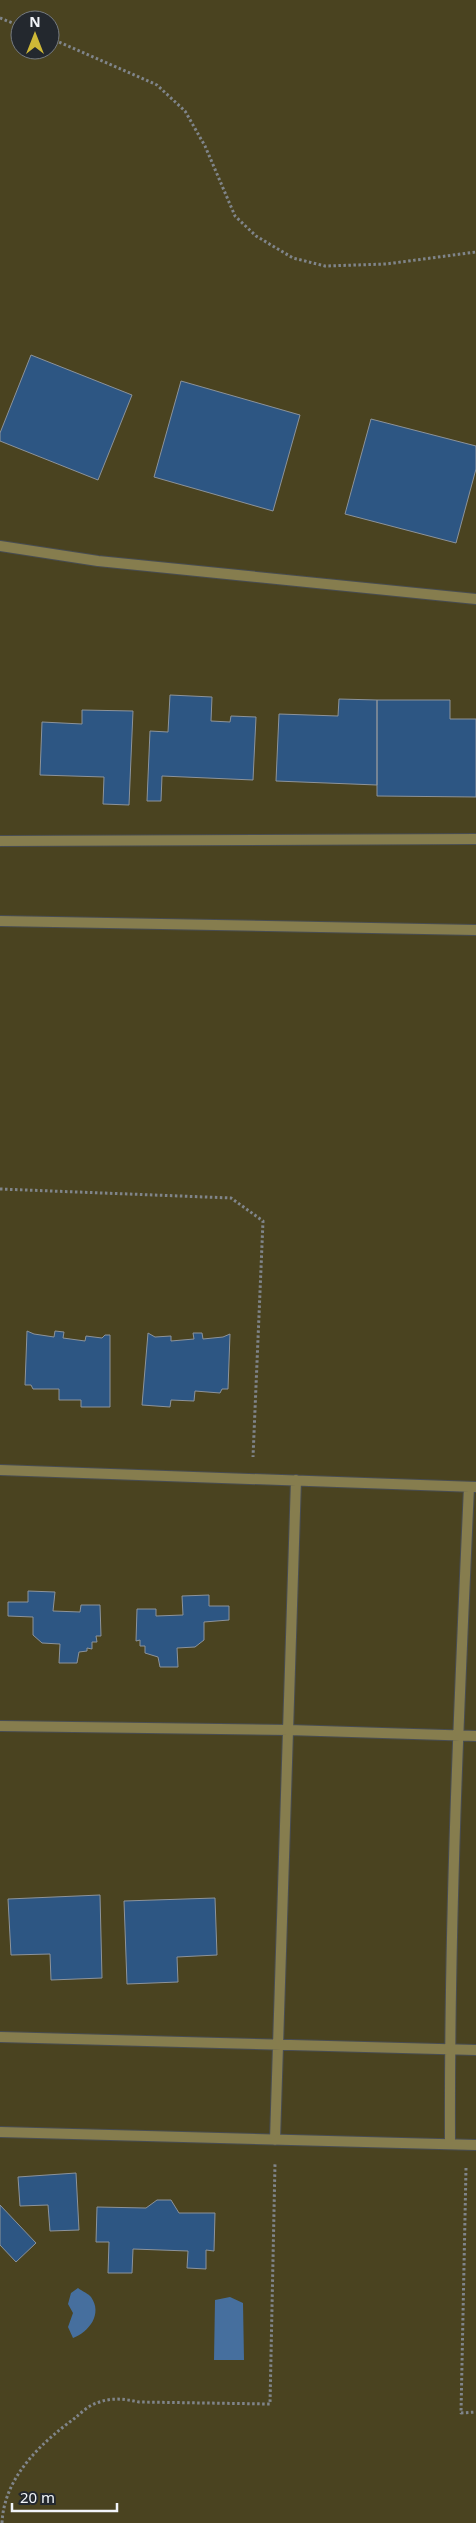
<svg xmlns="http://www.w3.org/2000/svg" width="476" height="2523" font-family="'Noto Sans',sans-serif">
	<rect width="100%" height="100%" fill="#2c3238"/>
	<path fill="#4a4320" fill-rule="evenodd" d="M0 0H476V2523H0ZM20 20H50V50H20Z"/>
	<path fill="#466f9e" d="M78 2288C82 2291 89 2294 91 2297 103 2314 89 2332 73 2338L68 2327 73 2313 68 2304 71 2293Z
		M230 2297 243 2303 244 2360H214L215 2300Z"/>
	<path fill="#2d5683" stroke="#8c939a" d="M31 355 132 395 98 480 0 441V433Z
		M181 381 300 415 273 511 154 477Z
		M371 419 476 446V469L456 543 345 514Z
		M170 695 212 697 211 721 230 722 231 716 256 717 253 780 162 776 161 801H147L150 731 168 732Z
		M339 699 377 700V785L276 781 279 714 338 716Z
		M377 700H450V719H476V797L377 796Z
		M82 710 133 711 129 805 103 804 104 777 40 775 42 722 82 724Z
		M27 1331 34 1334 54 1337 55 1331 64 1332 63 1338 85 1341 86 1336 102 1338 105 1335H110V1407H81V1400H59V1389H33L31 1385H25Z
		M148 1333 155 1337 171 1336V1341L194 1339 193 1333H202L203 1339 223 1337 230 1334 228 1389H222L220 1393 195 1391 194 1401 171 1400 170 1407 142 1405Z
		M28 1591 55 1592 53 1611 80 1612 81 1605H100L101 1636H96L97 1642H92V1649L87 1648V1651L79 1652 77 1663H59L60 1644 42 1643 33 1635V1617L8 1616V1602H28Z
		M209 1595V1606H229V1620L204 1622V1640L195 1647 177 1648 178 1667H160L158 1657 145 1653V1646H140V1640L136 1641 137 1609H156V1616L183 1615 182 1596Z
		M100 1895 102 1978 51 1980 50 1954 11 1955 8 1899Z
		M215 1898 217 1955 177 1957 178 1982 127 1984 124 1901Z
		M76 2173 79 2230 50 2231 48 2205 20 2206 18 2177Z
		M157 2200H171L179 2213H215L214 2251 206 2250V2269L187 2268 188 2251 133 2249 132 2273H108L109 2242H96L97 2207 146 2208Z
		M0 2205 36 2243 16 2262 0 2245Z"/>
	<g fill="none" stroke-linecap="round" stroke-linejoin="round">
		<g stroke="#484d53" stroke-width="12">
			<path id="street" d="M0 546 98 561 476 599
				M0 841 476 839
				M0 921 476 930
				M0 1470 476 1487
				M0 1726 289 1730 476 1736
				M0 2037 476 2050
				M0 2132 476 2145
				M275 2140 296 1480
				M450 2144C449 1925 459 1706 469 1487"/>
		</g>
		<path stroke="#80858a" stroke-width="3" stroke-dasharray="2.5 2.5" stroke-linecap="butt" d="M0 18 20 26
			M50 38 157 85 185 111 205 146 235 216 256 236 293 258 325 266 386 264 476 252
			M0 1189 231 1198 263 1221 253 1457
			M466 2168 461 2413 476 2412
			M2 2523C4 2477 41 2443 75 2418 81 2413 89 2405 97 2403 111 2397 125 2399 139 2402L270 2404 275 2163"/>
		<use href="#street" stroke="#867d4e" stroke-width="10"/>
	</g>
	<g transform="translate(35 35)"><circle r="24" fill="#23282e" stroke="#757a7f"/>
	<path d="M0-4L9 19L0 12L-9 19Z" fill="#ceb837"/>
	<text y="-8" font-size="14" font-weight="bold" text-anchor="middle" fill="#f1f4f8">N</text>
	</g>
	<path d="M12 2503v8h105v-8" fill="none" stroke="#f1f4f8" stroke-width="2.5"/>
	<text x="20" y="2503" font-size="15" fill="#f1f4f8" stroke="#23282e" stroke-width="4" paint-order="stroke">20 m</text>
</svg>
